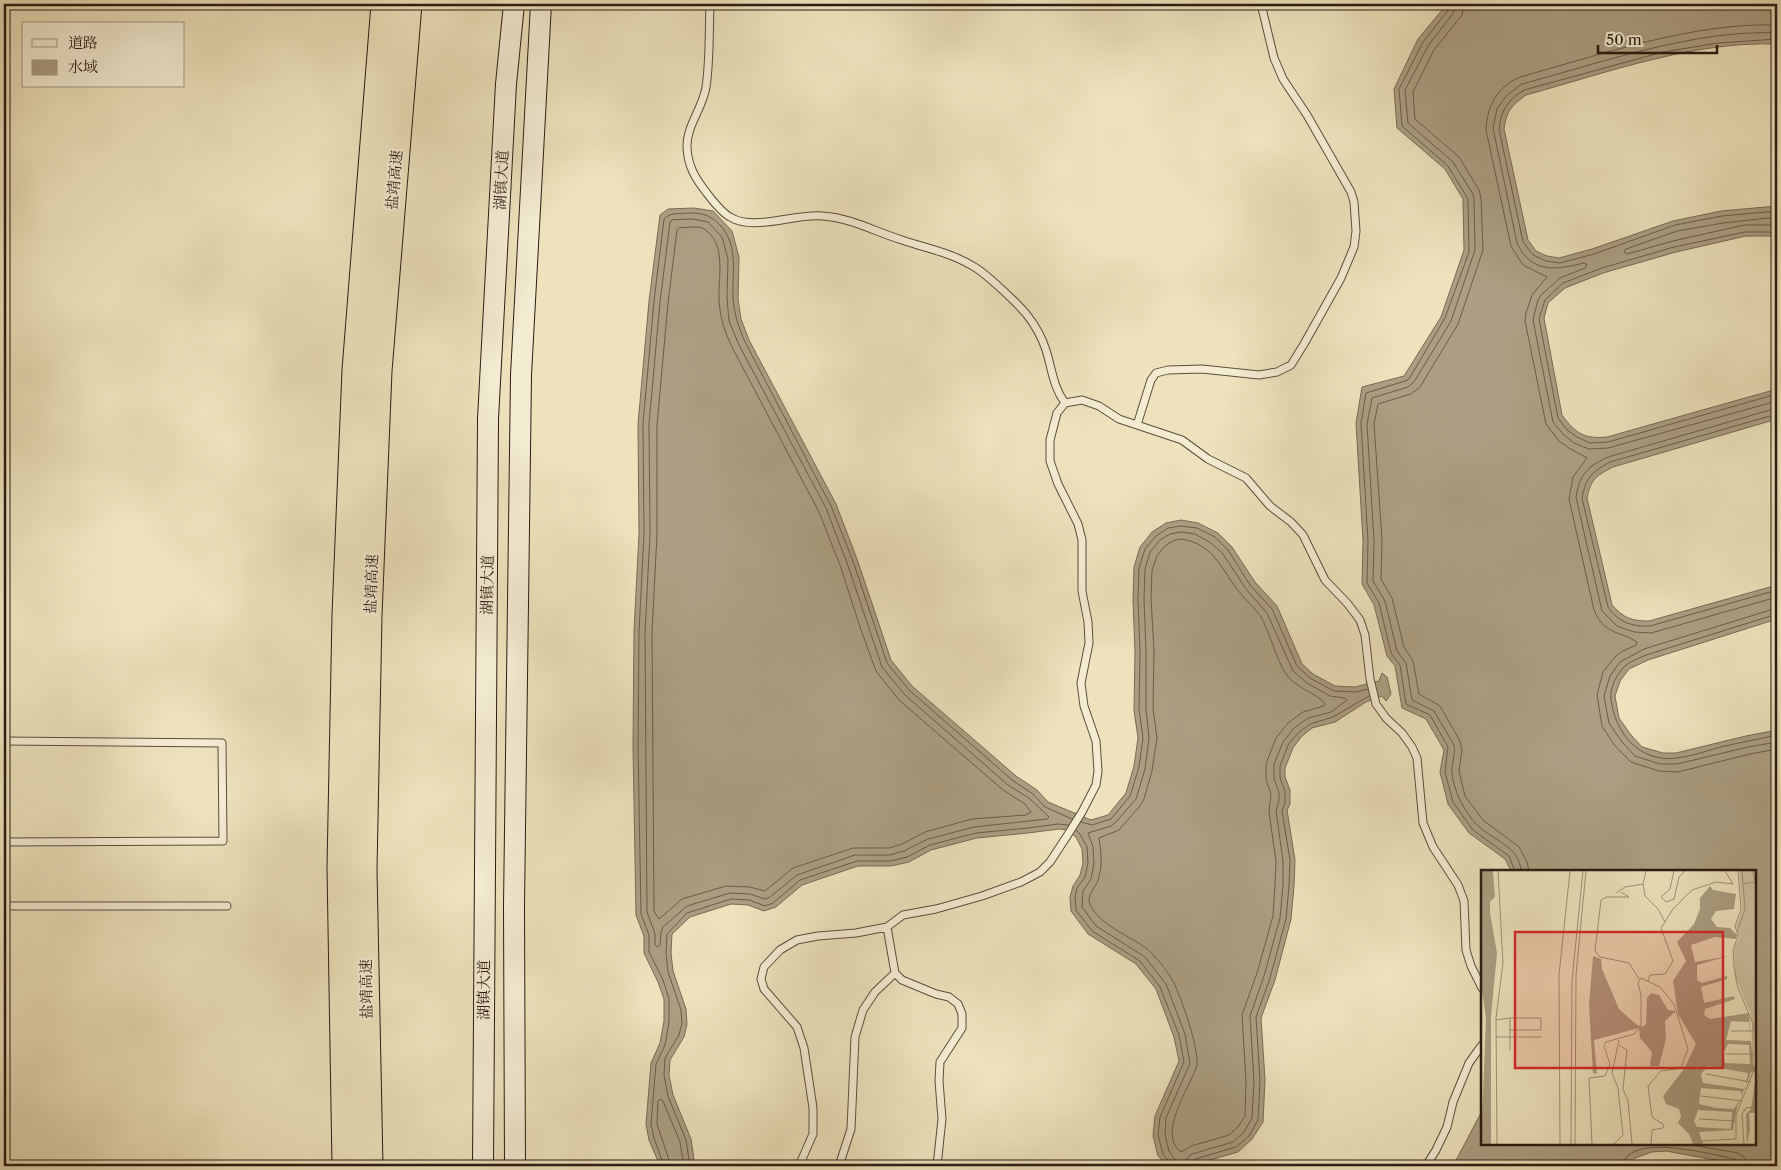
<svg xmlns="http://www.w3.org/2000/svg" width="1781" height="1170" font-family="'Libre Caslon Text','Noto Serif SC',serif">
	<rect width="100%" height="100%" fill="#ede2bc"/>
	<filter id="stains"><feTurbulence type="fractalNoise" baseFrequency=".004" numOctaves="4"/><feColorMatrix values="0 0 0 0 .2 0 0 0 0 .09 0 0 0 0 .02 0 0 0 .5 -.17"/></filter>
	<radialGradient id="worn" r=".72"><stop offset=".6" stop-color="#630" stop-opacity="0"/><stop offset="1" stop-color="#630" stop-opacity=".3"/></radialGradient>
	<path fill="#ab9e82" stroke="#786a55" d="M1447 4H1777V44C1693 41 1606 73 1526 95 1512 105 1506 111 1504 129L1528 240 1536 251 1547 256 1559 258 1592 249 1673 221 1721 211 1777 206V236H1746L1676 252 1603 273 1565 288 1548 303 1544 318 1562 415C1576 434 1584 439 1607 437L1777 389V419L1613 467C1596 476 1591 479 1587 498L1612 605C1624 618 1631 621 1649 621L1777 585V619L1648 660 1629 669 1620 681 1615 696 1619 718 1631 735 1642 747 1663 753H1676L1746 736 1777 730V1056C1773 1070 1776 1082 1777 1095 1779 1119 1777 1143 1777 1166H1748L1666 1151 1652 1152 1635 1158 1626 1166H1453L1482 1111V1144H1755V871H1511L1505 859 1469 833 1448 804 1440 772 1444 750 1426 719 1402 708 1395 666 1387 656 1374 605 1362 584 1363 541 1356 423 1362 387 1404 376 1441 317 1464 250 1463 199 1445 169 1397 128 1394 89 1418 39Z
		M694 208 713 211 732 231 739 257 738 299 741 319 749 340 836 504 857 559 891 660 912 686 1016 776 1037 790 1048 802 1091 820 1108 815 1126 793 1134 766 1138 738 1134 710 1135 652 1133 600 1134 567 1140 547 1152 532 1166 523 1181 520 1198 523 1218 533 1232 547 1255 582 1277 606 1302 664 1313 674 1335 686 1355 687 1379 681 1382 673 1387 677 1391 694 1386 701 1382 696 1366 702 1335 722 1312 728 1301 737 1293 748 1285 768V777L1290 790V804L1287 810 1295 860 1294 886 1291 919 1275 980 1261 1018 1265 1080 1263 1122 1252 1139 1238 1152 1189 1166H1167L1158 1156 1153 1136 1155 1116 1179 1061 1174 1037 1156 989 1136 964 1088 934 1071 911 1070 897 1073 886 1080 875 1083 863 1082 849 1076 837 1067 830 1059 829 1028 833 977 838 931 850 909 862 891 866H858L802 885 776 907 764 911 748 905 731 904 690 917 672 934 671 953 673 971 686 1009 687 1024 684 1037 670 1060 669 1075 673 1095 691 1139 695 1166H660L649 1140 646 1124 651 1063 660 1043 664 1021V999L658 982 644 953V936L636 915 633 746 634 631 639 534 638 424 649 301 660 215 668 209Z"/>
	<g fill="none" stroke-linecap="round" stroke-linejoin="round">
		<path stroke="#6b5c4a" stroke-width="1" d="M1450 4 1449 9 1423 42 1399 89 1402 126 1448 166 1468 199 1469 252 1445 318 1409 379 1405 381 1366 393 1361 423 1368 541 1367 583 1379 603 1391 653 1400 665 1406 704 1430 715 1448 747 1445 772 1453 802 1473 830 1509 856 1515 871
			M1457 4 1454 12 1428 46 1405 90 1408 123 1453 162 1473 194 1474 199 1475 250 1451 321 1414 382 1408 387 1372 398 1367 424 1374 541 1373 581 1385 601 1397 651 1406 663 1412 700 1434 711 1454 745C1456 755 1451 763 1452 773 1454 792 1464 811 1477 825 1492 840 1520 846 1521 871
			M1464 4 1462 15 1434 50 1413 92 1415 119 1459 157 1479 190 1481 198 1483 250 1458 324 1420 387 1411 394 1378 404 1374 424 1382 540 1381 579 1392 598 1404 647 1413 661 1419 694 1440 706 1460 741 1462 750 1459 771 1465 796 1483 820 1519 847 1527 862 1529 871
			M1777 25C1694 22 1600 55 1520 77 1497 87 1487 106 1486 130L1511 246 1523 265 1547 277 1532 295 1526 313 1525 321 1546 424 1559 441 1569 448 1587 458 1573 477 1569 499 1594 610C1604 635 1621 631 1637 642L1636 645 1621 652 1615 657 1603 672 1597 695 1602 726 1615 746 1631 762 1659 771 1678 772 1750 754 1777 749
			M1777 33C1696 29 1600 63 1522 84L1507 95 1497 109 1493 128 1517 243C1532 274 1555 270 1584 263L1587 265 1585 268 1560 278 1541 295 1538 300 1533 320 1553 422 1563 434 1574 443 1589 449 1608 448 1777 401
			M1777 39 1718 43 1663 52 1524 90C1508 100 1501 110 1499 129L1523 242 1533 255 1546 261 1560 263 1594 254 1675 225 1722 216 1777 211
			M1777 217 1723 223 1677 231 1626 249 1624 252 1627 254 1673 241 1744 225H1777
			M693 219 708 222 722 237 728 259 727 298 729 321 739 345 826 508 847 563 882 667 905 695 1008 785 1029 798 1049 817 1047 819 974 827 928 839 904 851 890 855H855L797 875 770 897 765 899 750 894 730 893 687 906 663 927 661 932 660 945 658 947 655 945V934L647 912 645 632 650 534 649 424 660 302 670 222 672 220Z
			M693 227C696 227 702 227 704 229 727 243 718 278 719 300 720 318 725 333 733 349L819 512 840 565 861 630 876 671 899 700 1003 790 1025 804 1031 812 1026 815 972 819 925 832 902 844 889 848H853L793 868 765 891 750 887 726 886 682 899 659 919 654 911 652 632 657 534V425L668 303 677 230 679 228Z
			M1777 232H1745L1674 247 1602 268 1563 283 1545 300 1539 319 1558 418 1567 430 1577 437 1590 443 1608 442 1777 394
			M1777 408 1608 457C1587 467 1580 474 1576 497L1602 611 1617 626 1634 632 1651 633 1777 597
			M1777 414 1610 462C1592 472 1586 477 1582 498L1608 607C1618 622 1632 627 1650 626L1777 590
			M1181 539C1216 544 1221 571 1241 594 1247 602 1256 609 1261 617 1271 635 1275 657 1286 674 1296 689 1316 692 1325 704L1324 706 1303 712 1288 723 1276 738 1266 764V780L1271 794 1269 812 1276 861 1275 885 1273 916 1257 973 1242 1015 1246 1081 1245 1116 1238 1127 1229 1135 1191 1146 1181 1152C1156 1134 1191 1086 1197 1065 1199 1048 1181 997 1173 981 1168 972 1154 954 1146 948 1129 936 1098 924 1090 904 1086 895 1096 888 1098 880 1103 865 1101 853 1099 838L1119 830 1140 806 1144 799 1152 771 1157 738 1153 708 1154 651 1151 599 1152 570 1157 556 1165 546 1173 541Z
			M1777 608 1644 649 1620 662 1610 676 1604 696 1609 723 1622 742 1635 756 1660 764H1677L1748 747 1777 742
			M1777 614 1646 655C1640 658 1631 661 1626 665 1618 672 1609 688 1611 699 1615 733 1639 763 1677 758 1693 756 1709 750 1725 746 1742 742 1760 739 1777 735
			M1081 822 1092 825 1111 819 1130 796 1139 767 1143 738 1139 709 1140 651 1138 599 1139 568 1145 549 1156 536 1168 528 1181 526 1197 528 1215 537 1228 550 1250 585 1272 609 1297 666 1310 678 1334 691 1356 692 1368 689
			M1076 830 1080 834 1087 847 1088 863 1085 877 1077 888 1075 897 1076 910 1092 931 1140 961 1160 987 1179 1035 1184 1062 1160 1117 1158 1135 1163 1154 1169 1162 1170 1166
			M1687 1144 1738 1153 1745 1158 1746 1166
			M664 1166 654 1138 651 1124 656 1064 665 1045 669 1022V999L663 980 649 952V935L641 914 638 746 639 632 644 534 643 424 654 301 664 219C670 212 680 214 689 213 703 213 710 215 720 225 739 246 732 272 733 298 734 314 739 328 745 342L831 506 853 561 887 663 909 690 1012 780 1033 794 1045 807 1072 819
			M671 1166 657 1124 658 1101 660 1099 663 1101 680 1142 684 1166
			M690 1166 686 1140 668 1096 664 1075 665 1058 679 1035 682 1023 681 1010 668 972 666 953 667 934 687 913 731 899 749 900 765 906 773 903 800 880 857 861H891L907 857 930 845 976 833 1028 828 1058 824 1068 825
			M1177 1166 1175 1160 1169 1151 1165 1135 1166 1118 1190 1063 1185 1034 1166 984 1145 957 1096 926 1082 907 1083 891 1091 879 1094 864 1093 847 1088 833 1111 826 1116 822 1136 799 1145 769 1149 738 1146 709V651L1144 599 1145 569 1150 552 1160 540 1170 534 1181 532 1195 534 1211 543 1223 554 1246 589 1267 613 1293 671 1307 683 1330 696 1345 698 1347 700 1331 712 1308 718 1294 728 1283 742 1274 764V779L1279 792V801L1276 811 1283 861V885L1280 918 1264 976 1250 1016 1254 1081 1252 1118 1244 1132 1233 1142 1192 1154 1187 1158 1185 1166
			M1191 1166 1192 1162 1195 1159 1236 1147 1249 1136 1258 1120 1260 1080 1256 1017 1270 978 1286 919 1289 886 1290 860 1282 811 1285 803V791L1280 778V766L1288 745 1298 733 1310 724 1333 717 1369 696
			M1623 1166C1627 1131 1714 1155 1735 1159L1739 1162 1740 1166"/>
		<g stroke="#5c4d3c" stroke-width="9">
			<path id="lane" d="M710 4C709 30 710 61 706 87 703 108 686 126 687 148 688 166 695 178 706 192 712 200 721 212 730 217 755 232 794 213 823 216 851 218 876 232 902 240 928 249 953 253 976 268 984 273 990 279 997 285 1019 305 1036 320 1046 350 1052 369 1053 387 1065 403
				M1137 425 1151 380 1156 373 1168 370 1202 369 1259 375 1277 372 1291 365 1304 344 1341 278 1354 247 1356 231 1354 202 1351 192 1307 115 1283 79 1274 58 1261 4
				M4 741 222 743 223 841 4 842
				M4 906H227
				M895 973 902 980 936 994 949 997 958 1004 962 1014V1028L940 1062 939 1081 942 1119 937 1166
				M799 1166 813 1134V1108L804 1048 797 1027 764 989 761 979 764 967 780 950 797 940 818 936 856 933 887 927 903 915 936 909 982 896 1021 882 1040 872 1050 862 1067 836 1082 812 1096 785 1098 771 1096 741 1084 706 1081 683 1089 643 1088 622 1082 591V540L1078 524 1058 484 1050 461V440L1057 413 1065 403 1082 400 1099 406 1119 419 1182 440 1208 459 1246 478 1270 506 1291 522 1303 535 1325 580 1347 603 1360 620 1365 635 1370 679 1376 704 1386 718 1402 733 1412 747 1417 758 1423 823 1433 847 1458 885 1464 901 1466 950 1471 966 1482 988
				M839 1166 851 1129 855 1037 863 1010 875 992 895 973 887 927
				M1426 1166 1436 1150 1447 1127 1453 1102 1469 1063 1482 1045"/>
		</g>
		<g stroke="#2b1b12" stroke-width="22">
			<path id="secondary" d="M483 1166 488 419 506 84 514 4
				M515 1166 514 906 521 375 541 4"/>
		</g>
		<g stroke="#2b1b12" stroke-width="27">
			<path id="highway" d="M345 1166 340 867 345 615 355 370 384 4
				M370 1166 364 870 369 616 379 371 409 4"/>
		</g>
		<use href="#lane" stroke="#f3ecd3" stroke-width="7"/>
		<use href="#secondary" stroke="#f3ecd3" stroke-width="20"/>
		<use href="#highway" stroke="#ede2bc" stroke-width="25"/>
	</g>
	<g text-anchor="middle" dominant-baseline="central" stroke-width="4" stroke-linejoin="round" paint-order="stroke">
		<g font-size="15" fill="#2b1b12" stroke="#f3ecd3">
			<text transform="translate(394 180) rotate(-85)">盐靖高速</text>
			<text transform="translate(501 180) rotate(-87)">湖镇大道</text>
			<text transform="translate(371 584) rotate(-88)">盐靖高速</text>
			<text transform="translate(487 585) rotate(-89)">湖镇大道</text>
			<text transform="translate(366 989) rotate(-91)">盐靖高速</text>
			<text transform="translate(483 990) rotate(-90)">湖镇大道</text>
		</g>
	</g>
	<g transform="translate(1481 870)">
		<rect width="275" height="275" fill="#ede2bc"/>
		<path d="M258 1H275V179L269 142 254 106 253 78 258 68 255 56 261 39Z" fill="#ccc09f"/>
		<path d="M0 1H12L14 27 9 32V43L16 83 10 147V274H0L5 148 0 113ZM229 16 232 20 255 24 253 39 235 41 230 49 236 57 249 58 256 65 255 69 234 67 210 75 214 92 248 86 216 95V110L221 113 246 106V109L220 117 223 133 253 126 254 129 224 139 223 145 229 149 268 143 272 196H275V202H270L256 237 252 260 218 262 222 274H212L208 264 197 253 200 246 198 239 185 234 182 226 203 199 215 174 197 144 192 111 205 91 196 72 213 54 219 39V28ZM250 151 268 152 270 171 245 170ZM247 174 268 175 269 194 244 193 241 185ZM227 196 267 203 264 219 222 213 220 204ZM220 218 259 221 262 224 253 239 235 238 218 234ZM217 240 251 242 250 259 216 257 213 251ZM112 86 120 89 121 99 138 139 156 155 161 157 165 154 166 128 170 123 178 125 187 140 195 141 184 151 185 169 178 196H169L171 182 159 168 158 158 113 170 116 204 112 203 108 135ZM275 205 274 243H268L269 259 266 274 265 244 270 239Z" fill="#ab9e82" fill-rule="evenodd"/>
		<path fill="none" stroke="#9f9278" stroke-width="1" d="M165 1 162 14 164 26 177 39 184 52M193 1 189 19 180 27 185 32 193 29 198 7 204 1M262 14 274 12 272 1M140 22 148 27H125L120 30 114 81 119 87 148 93 158 109M135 23 144 17 162 14M256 62 264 39 261 1M167 111 169 105 184 104 192 91 180 58 192 39 211 20 235 12 252 14 244 1M29 148H60V160H29M15 150 29 148V180M250 161H273M15 167H61M138 175 146 180 142 219 147 231 151 274M244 184H273M225 204 270 212M220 226 261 231M218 249 254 251M221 271 255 269V245L272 202V154L256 115 253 97 252 80 257 66 254 56 260 39 257 1M16 274 15 148 22 93 17 1M79 274 78 105 89 1M90 274 91 111 102 1M94 274 95 105 105 1M111 274 108 208 124 206 129 194 123 176 125 172 153 164 160 156V125L157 113 160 108 179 117 193 134 207 179 200 198 180 201 167 216 171 247 183 255 182 258 171 260 170 274M133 274 142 265 137 218 131 203 138 170M263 274 261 244 265 238 275 237"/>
		<path fill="#d62828" fill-opacity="0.15" stroke="#d62828" stroke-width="2.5" d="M34 62H242V198H34Z"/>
		<rect width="275" height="275" fill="none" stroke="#2b1b12" stroke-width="2.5"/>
	</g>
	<rect width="1781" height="1170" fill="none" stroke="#ede2bc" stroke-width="20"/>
	<rect x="5" y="5" width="1771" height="1160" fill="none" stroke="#2b1b12" stroke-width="2.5"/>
	<rect x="10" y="10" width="1761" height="1150" fill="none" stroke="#2b1b12"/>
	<rect x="22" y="22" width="162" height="65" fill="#f3ecd3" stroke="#a39886"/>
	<rect x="32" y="39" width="25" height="8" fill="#f3ecd3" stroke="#a39886"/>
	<text x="68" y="48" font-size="15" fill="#2b1b12">道路</text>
	<rect x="32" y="60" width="25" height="15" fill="#ab9e82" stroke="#a39886"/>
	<text x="68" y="72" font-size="15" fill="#2b1b12">水域</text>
	<path d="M1598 45v8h119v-8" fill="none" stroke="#2b1b12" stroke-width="2.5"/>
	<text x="1606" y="45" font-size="15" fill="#2b1b12" stroke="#f3ecd3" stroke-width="4" paint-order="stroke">50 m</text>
	<rect width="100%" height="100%" filter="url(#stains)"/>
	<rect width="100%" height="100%" fill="url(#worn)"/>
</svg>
